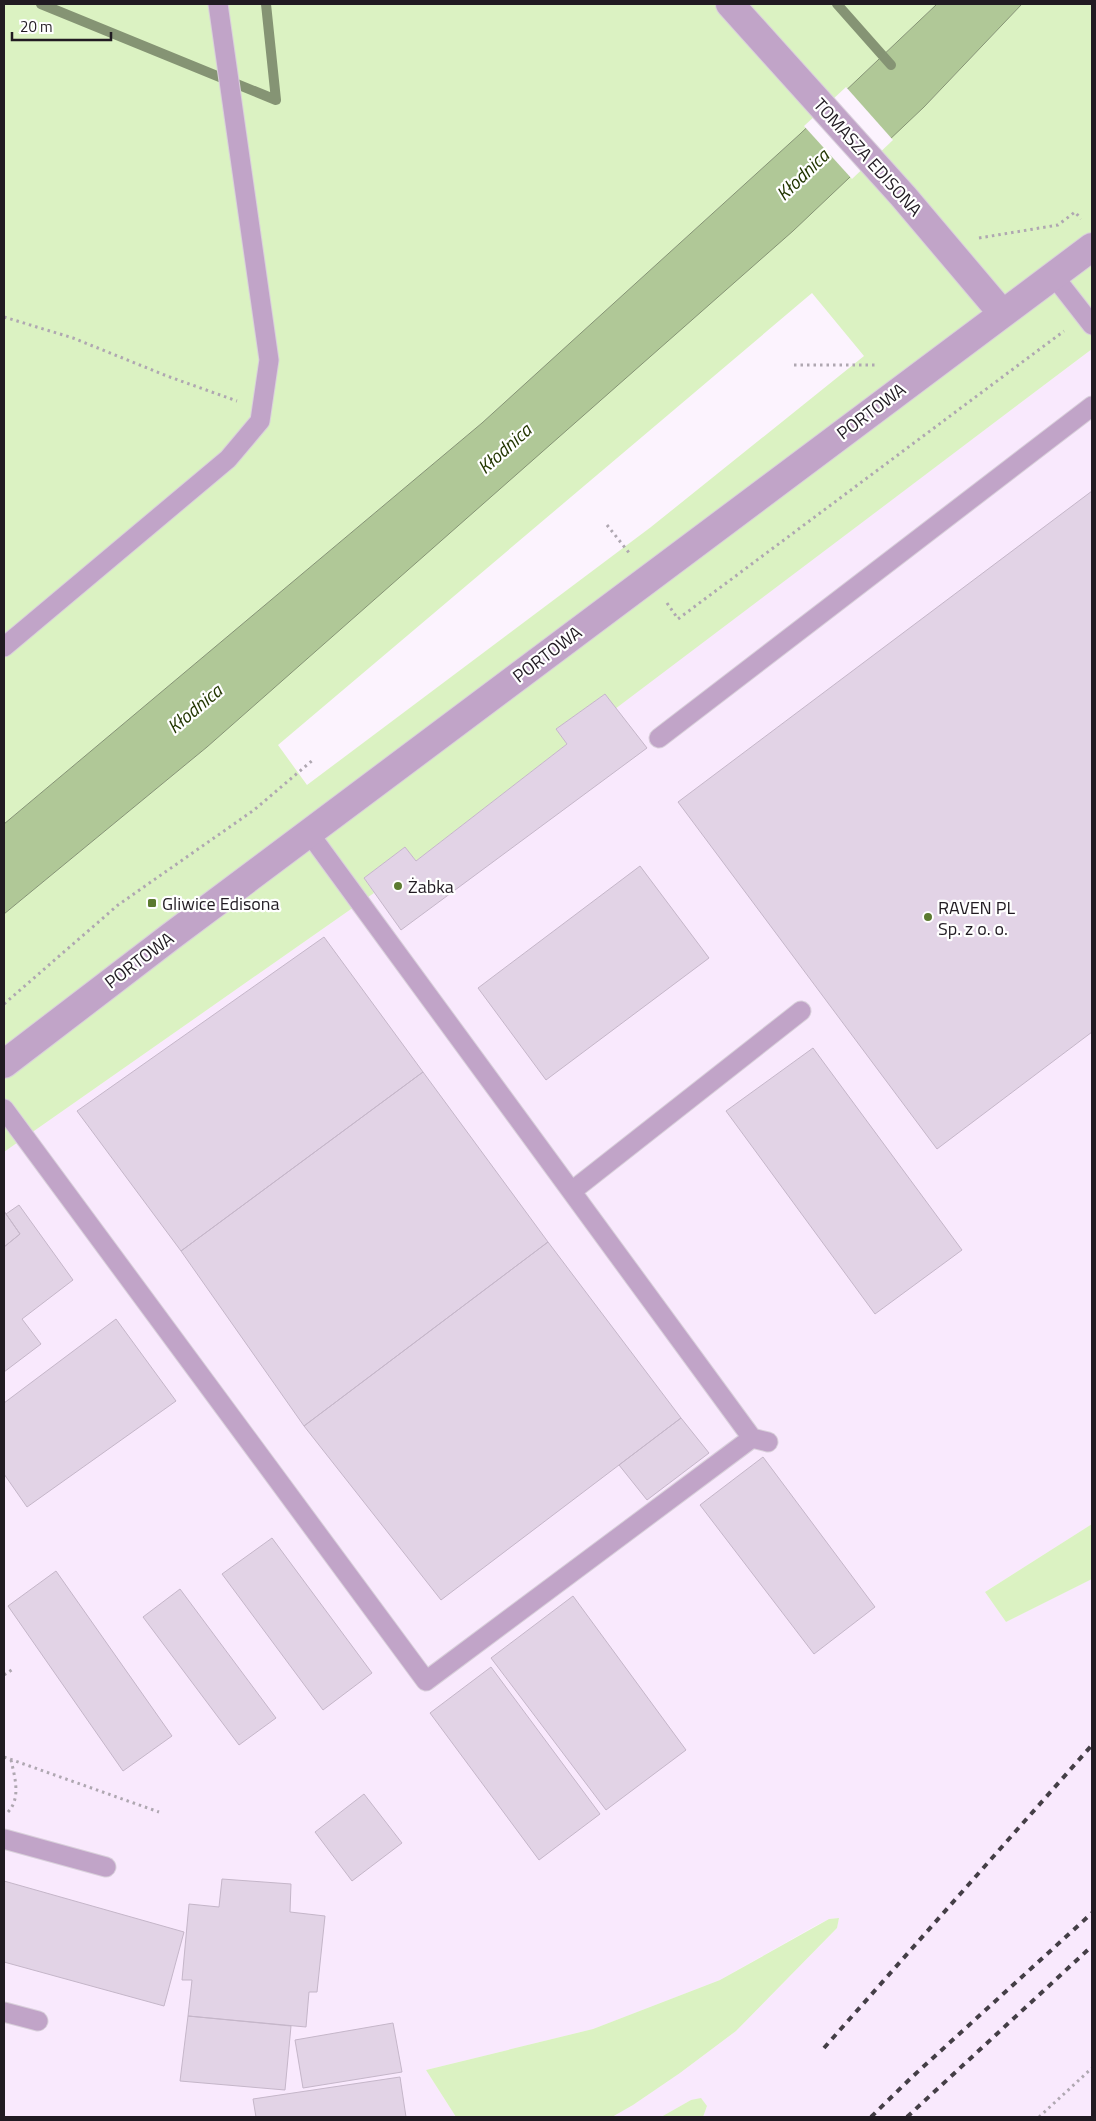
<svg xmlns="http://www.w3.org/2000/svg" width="1096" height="2121" font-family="'Titillium Web',sans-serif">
	<rect width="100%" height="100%" fill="#fcf3fe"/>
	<path fill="#f9e9fd" d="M1092 349V1524L985 1592 1006 1622 1092 1579V2117H703L707 2106 691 2100 661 2117H612L633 2105 680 2073 736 2031 837 1928 839 1918 829 1919 815 1926 720 1980 593 2029 426 2070 456 2117H4V1152L374 893 364 878 405 847 416 861 567 745 556 729 605 694 615 708Z"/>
	<path fill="#dbf2c2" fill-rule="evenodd" d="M4 4H937L800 134 482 423 4 824Z
		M1022 4H1092V349L615 709 605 694 556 729 567 744 416 861 405 847 364 878 374 893 4 1152V914L207 747 924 107ZM812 293 864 356 651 527 307 785 278 745Z
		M1092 1524V1579L1006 1622 985 1592Z
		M839 1918 837 1928 736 2031 680 2073 633 2105 612 2117H456L426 2070 593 2029 720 1980 829 1919Z
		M701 2098 707 2106 703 2117H661L691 2100Z"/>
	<path fill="#b0c897" stroke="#859474" d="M937 4H1022L924 107 793 231 207 747 4 914V824L482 423 800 134Z"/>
	<path fill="#fcf3fe" d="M846 87 893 140 852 179 804 126Z"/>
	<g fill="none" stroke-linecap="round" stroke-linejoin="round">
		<path stroke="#859474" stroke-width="10" d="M41 4 276 100 266 4
			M837 4 891 65"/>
	</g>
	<path fill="#e2d3e6" stroke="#c5b6c9" d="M1092 491V1032L937 1149 678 802Z
		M605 694 647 748 401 930 364 878 405 847 416 861 567 744 556 729Z
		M640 866 709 958 546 1080 478 988Z
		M324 937 423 1072 181 1251 77 1111Z
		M813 1048 962 1250 875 1314 726 1111Z
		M423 1072 548 1242 304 1426 181 1251Z
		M19 1205 73 1280 22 1319 41 1344 4 1372V1247L20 1234 6 1214Z
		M4 1211 20 1234 4 1247Z
		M548 1242 681 1418 441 1600 304 1426Z
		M116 1319 176 1401 27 1507 4 1474V1403Z
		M681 1418 709 1453 647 1500 619 1465Z
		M763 1457 875 1607 814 1654 700 1505Z
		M272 1538 372 1673 323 1710 222 1574Z
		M56 1571 172 1736 123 1771 8 1606Z
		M180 1589 276 1718 239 1745 143 1617Z
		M573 1596 686 1750 606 1810 491 1658Z
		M491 1667 600 1814 539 1860 430 1713Z
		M364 1794 402 1843 352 1881 315 1832Z
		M222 1879 291 1884 290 1912 325 1916 317 1992H309L306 2027 188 2016 192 1980H182L189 1904 219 1907Z
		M4 1881 184 1932 164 2006 4 1962Z
		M188 2016 291 2026 285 2090 180 2081Z
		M393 2023 402 2072 303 2088 295 2040Z
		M400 2077 406 2117H256L253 2099Z"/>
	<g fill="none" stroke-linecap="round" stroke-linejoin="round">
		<g stroke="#d9d0db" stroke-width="21">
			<path id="service" d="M1053 275 1092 325
				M4 647 228 459 260 421 269 360 218 4
				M659 738 1092 406
				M309 833 752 1438 768 1442
				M4 1109 426 1681 752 1438
				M572 1191 801 1011
				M4 1839 106 1867
				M4 2012 38 2021"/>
		</g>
		<g stroke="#d9d0db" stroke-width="30">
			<path id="tertiary" d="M730 4 903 196 1002 313
				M4 1064 170 937 1092 247"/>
		</g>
		<path stroke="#afa7b1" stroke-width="3" stroke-dasharray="2.5 4" stroke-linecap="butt" d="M979 238 1058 225 1075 212 1081 219
			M4 317 73 338 167 376 237 401
			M794 365H878
			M607 525 630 554
			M667 603 678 619 1064 331
			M4 1004 118 905 254 810 314 759
			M4 1675 13 1669
			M4 1757 159 1812
			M8 1812C21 1798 15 1778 11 1760
			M1039 2117 1092 2068"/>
		<use href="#service" stroke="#c1a4c8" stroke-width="19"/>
		<use href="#tertiary" stroke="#c1a4c8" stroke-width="28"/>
		<path stroke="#443e46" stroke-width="4" stroke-dasharray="6 6" stroke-linecap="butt" d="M824 2048 1092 1745
			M871 2117 912 2077 1092 1913
			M907 2117 1092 1946"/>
	</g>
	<g fill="#5b7a30" stroke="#fff" stroke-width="2">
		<circle cx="398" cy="886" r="5"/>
		<rect x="147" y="898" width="10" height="10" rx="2.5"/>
		<circle cx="928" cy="917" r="5"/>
	</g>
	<g text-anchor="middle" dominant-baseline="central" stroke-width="4.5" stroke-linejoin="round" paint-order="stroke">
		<g font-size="18" fill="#211b22" stroke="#fff">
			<text transform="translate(868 157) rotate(48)">TOMASZA EDISONA</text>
			<text transform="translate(871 411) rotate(-37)">PORTOWA</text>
			<text transform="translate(547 654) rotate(-37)">PORTOWA</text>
			<text transform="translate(139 960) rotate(-37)">PORTOWA</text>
		</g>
		<g font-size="18" fill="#211b22" stroke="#fff" text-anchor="start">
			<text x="408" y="886">Żabka</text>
			<text x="162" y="903">Gliwice Edisona</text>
			<text x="938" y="907">RAVEN PL<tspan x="938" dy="21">Sp. z o. o.</tspan></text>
		</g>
		<g font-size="19" font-style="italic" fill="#223600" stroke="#fff">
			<text transform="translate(802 174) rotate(-44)">Kłodnica</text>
			<text transform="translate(504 448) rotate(-42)">Kłodnica</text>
			<text transform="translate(194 708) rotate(-40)">Kłodnica</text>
		</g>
	</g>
	<rect width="1096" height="2121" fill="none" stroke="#211b22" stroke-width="10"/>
	<path d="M12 32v8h99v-8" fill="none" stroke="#211b22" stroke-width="2.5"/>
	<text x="20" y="32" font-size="15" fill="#211b22" stroke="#ffffff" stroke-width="4" paint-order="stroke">20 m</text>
</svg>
